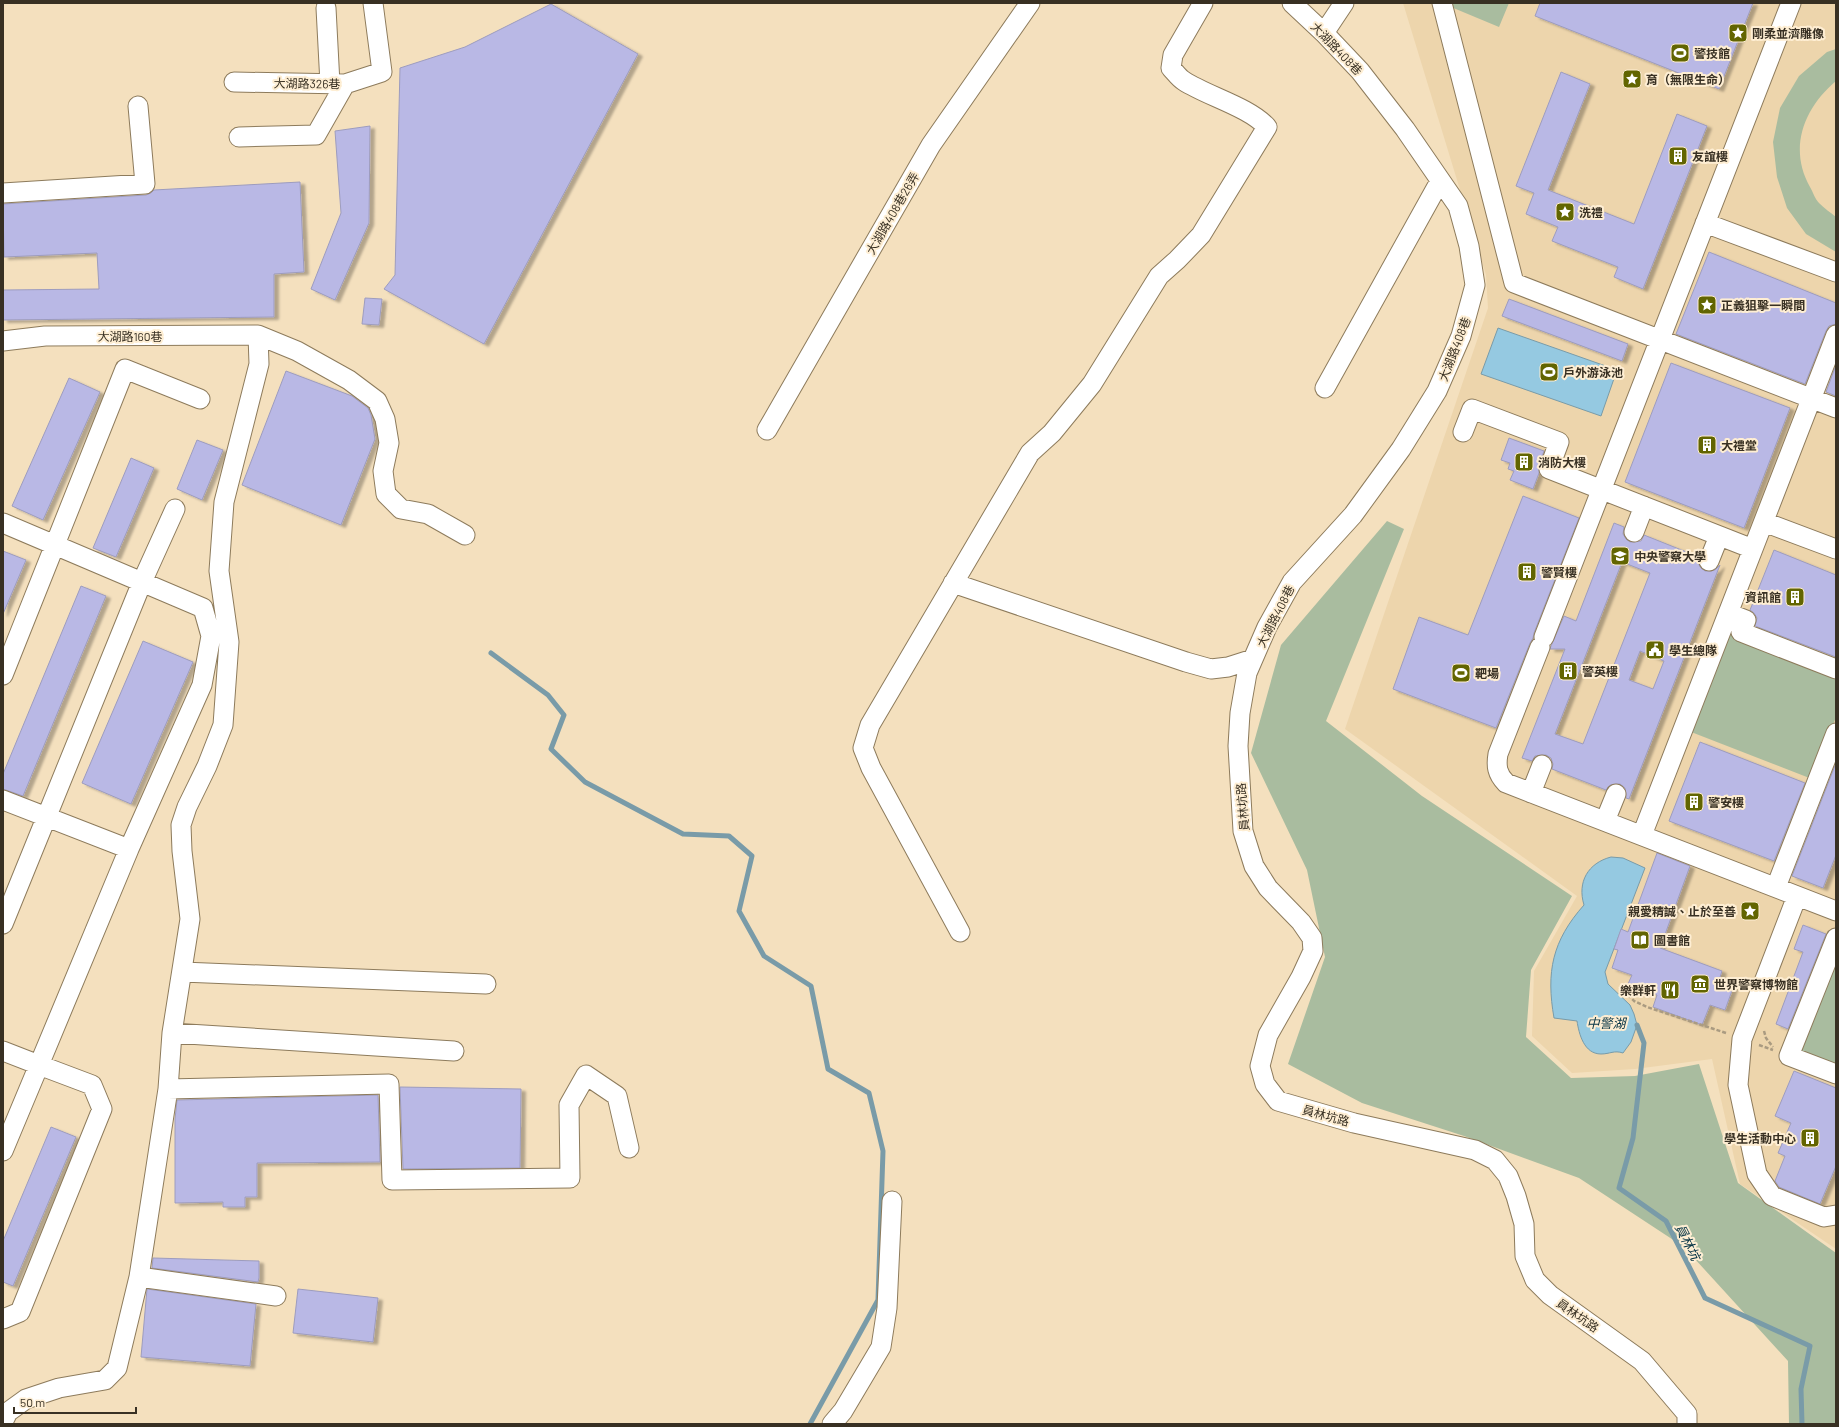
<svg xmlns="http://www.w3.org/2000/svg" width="1839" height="1427" font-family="Barlow,'Noto Sans TC',sans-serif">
	<defs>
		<filter id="shadow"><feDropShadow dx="4.5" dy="2.5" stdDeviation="1" flood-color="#0004"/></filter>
	</defs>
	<rect width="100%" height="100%" fill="#f4e0be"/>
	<path fill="#edd5ac" d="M1403 3H1836V1249L1740 1184 1712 1059 1635 1069 1572 1073 1532 1036 1534 971 1577 896 1345 729 1488 308 1486 275Z"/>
	<path fill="#a9bc9f" d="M1449 3H1509L1499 27 1451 7Z
		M1836 49V81C1804 108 1788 148 1810 187 1813 192 1815 199 1819 203 1824 208 1831 213 1836 217V252L1806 234 1787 208 1777 177 1773 142 1780 108 1799 76 1827 52Z
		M1387 521 1404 529 1326 721 1422 796 1572 896 1531 970 1526 1037 1571 1078 1635 1076 1699 1064 1738 1183 1836 1253V1424H1789L1788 1361 1684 1247 1579 1178 1464 1136 1362 1103 1288 1064 1325 957 1307 870 1251 753 1281 645Z
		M1724 632 1836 676V717L1812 779 1686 730Z
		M1836 954V1068L1798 1053Z"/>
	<path fill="#95c9e1" stroke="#799ba8" d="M1498 328 1617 370 1601 416 1481 374Z
		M1611 857 1623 858 1645 868 1605 972 1608 984 1630 1005 1634 1014 1637 1025 1631 1042 1623 1053C1614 1050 1610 1054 1601 1054 1584 1054 1579 1034 1577 1021L1554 1018C1546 972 1552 941 1584 905 1577 882 1588 863 1611 857Z"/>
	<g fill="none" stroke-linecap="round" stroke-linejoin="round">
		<path stroke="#799ba8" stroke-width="5" d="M491 653 548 695 564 715 551 749 585 782 683 834 729 836 752 856 739 911 764 956 811 986 828 1069 869 1093 883 1151 878 1300 810 1424
			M1637 1025 1644 1043 1633 1138 1619 1188 1666 1221 1705 1298 1810 1346 1801 1389 1802 1424"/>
	</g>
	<path fill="#b9b8e5" stroke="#9d9cbe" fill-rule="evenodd" filter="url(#shadow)" d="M1540 3H1753L1719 89 1535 16Z
		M551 4 638 54 484 344 384 289 395 275 400 68 465 47Z
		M1561 72 1590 84 1548 190 1634 224 1677 114 1707 126 1643 289 1614 277 1618 267 1552 241 1558 227 1526 214 1534 193 1516 186Z
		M370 126 369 223 335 300 311 289 341 213 335 131Z
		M300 182 304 272 274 274V317L3 320V290L99 289 97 253 4 257 3 204 146 195 151 193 154 190Z
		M1709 252 1836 303V324L1829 326 1826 331 1805 384 1676 334Z
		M365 298 382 299 379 325 362 324Z
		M1509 299 1628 344 1622 361 1502 316Z
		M1671 363 1790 408 1744 528 1625 482Z
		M1836 365V396L1826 392Z
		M286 371 352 396 368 408 371 415 375 439 341 525 242 485Z
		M69 378 100 392 43 520 12 506Z
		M1509 438 1544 451 1539 465V473L1533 489 1510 480 1514 471 1508 469 1510 463 1501 460Z
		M197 440 223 450 202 500 177 489Z
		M131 458 154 468 116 557 93 548Z
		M1523 496 1579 518 1534 633 1533 638 1530 643 1496 728 1393 689 1419 617 1468 635Z
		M1614 523 1624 527 1623 534 1626 539 1630 542 1641 541 1644 535 1699 557 1698 562 1700 567 1705 571 1715 570 1720 565 1629 799 1626 798 1625 788 1620 784 1610 785 1606 790 1552 769 1553 764 1551 758 1546 755 1535 756 1532 761 1522 758 1565 649H1550L1551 646 1564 616 1576 621ZM1622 562 1650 573 1583 744 1555 734ZM1640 651 1664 661 1653 689 1629 680Z
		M1774 550 1836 575V657L1755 626 1757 618 1754 613 1750 610Z
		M3 551 26 560 3 614Z
		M81 586 106 596 23 796 3 789V774Z
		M143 641 193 662 131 804 82 783Z
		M1700 742 1805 783 1774 861 1669 821Z
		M1836 763V855L1823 888 1792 876Z
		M1657 853 1690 866 1660 948 1722 971 1719 980 1734 985 1725 1010 1710 1005 1702 1025 1653 1007 1657 995 1628 984 1632 975 1612 968 1618 950 1614 949 1621 929 1628 932Z
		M1803 925 1826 934 1788 1029 1776 1024 1803 952 1794 949Z
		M1794 1071 1836 1088V1166L1820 1204 1779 1187 1775 1181 1785 1156 1778 1153 1791 1123 1775 1116Z
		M400 1087 521 1089 520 1168 403 1169Z
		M378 1095 380 1162 257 1163V1197H245V1207H223V1202L175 1203V1119L177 1100Z
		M51 1127 76 1137 13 1286 3 1282V1241Z
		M153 1258 259 1261V1278L258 1282 152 1268Z
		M147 1289 256 1304 250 1366 141 1357Z
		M298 1289 378 1298 373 1342 293 1333Z"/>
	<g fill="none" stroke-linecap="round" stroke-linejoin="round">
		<g stroke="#8d7b5c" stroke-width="21">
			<path id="minor" d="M1292 3 1324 33 1360 71 1405 129 1458 206 1469 246 1475 285 1461 336 1437 391 1401 449 1353 515 1292 582 1267 627 1247 673 1240 713 1238 746 1243 831 1254 866 1268 888 1301 922 1312 938 1313 951 1301 977 1268 1035 1260 1066 1265 1084 1278 1101 1354 1123 1475 1150 1495 1160 1508 1176 1516 1196 1524 1224 1525 1256 1535 1280 1550 1295 1642 1361 1687 1414V1424
				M1442 3 1514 283 1836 408
				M326 8 330 84
				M1324 33 1344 3
				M234 82 345 84 382 72 373 3
				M239 137 316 135 345 84
				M3 193 145 184 138 106
				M1705 223 1836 272
				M3 341 45 336 258 335 297 351 349 380 377 401 385 419 389 443 383 471 386 494 401 509 428 514 465 535
				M1325 388 1440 181
				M767 430 931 145 1030 3
				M1463 432 1472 409 1559 442 1549 469 1753 549
				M1764 522 1836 549
				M3 523 203 608 211 636 202 685 129 849 39 1065 3 1051
				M1634 532 1644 506
				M1709 561 1719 536
				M953 583 1186 662 1211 669 1228 667 1253 659
				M1728 613 1746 620 1741 632 1836 669
				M1544 637 1791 3
				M1540 647 1498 754C1496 766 1497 774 1506 783L1836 911
				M3 675 125 369 200 399
				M1531 793 1542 765
				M3 800 129 849
				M1605 821 1616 794
				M1642 835 1836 335
				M1776 887 1836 733
				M1797 896 1742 1039 1738 1085 1757 1174 1772 1196 1824 1217 1836 1215
				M3 924 142 582 175 509
				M960 932 871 768 863 748 870 725 1030 453 1052 433 1092 384 1159 276 1177 260 1201 235 1267 127C1249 107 1207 96 1184 81 1179 78 1175 72 1171 68L1173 55 1203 3
				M1836 938 1789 1056 1836 1074
				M182 972 486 984
				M172 1033 454 1051
				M168 1089 389 1084 392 1180 570 1178 569 1105 586 1075 617 1096 629 1148
				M3 1151 39 1065 92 1085 102 1109 20 1312 3 1319
				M139 1277 276 1296
				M3 1422 8 1412 26 1399 59 1388 105 1380 117 1368 139 1277 168 1089 172 1033 190 919 182 851 181 825 187 807 207 766 223 725 229 642 219 571 224 502 259 364 258 335
				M832 1424 843 1411 881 1347 887 1308 892 1201"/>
		</g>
		<path stroke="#aa9b81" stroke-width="2.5" stroke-dasharray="4 2" stroke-linecap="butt" d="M1620 986 1634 1001 1647 1007 1726 1033
			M1764 1031 1766 1038 1773 1047
			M1759 1045 1773 1050"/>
		<use href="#minor" stroke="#fff" stroke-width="19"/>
	</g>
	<defs>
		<g id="sight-square" transform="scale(1)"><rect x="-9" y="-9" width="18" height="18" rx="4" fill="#626501" stroke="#feeed3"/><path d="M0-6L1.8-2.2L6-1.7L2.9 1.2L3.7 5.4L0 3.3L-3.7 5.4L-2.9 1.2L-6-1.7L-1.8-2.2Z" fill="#fff"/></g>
		<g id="stadium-square" transform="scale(1)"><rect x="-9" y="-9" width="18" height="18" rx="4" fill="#626501" stroke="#feeed3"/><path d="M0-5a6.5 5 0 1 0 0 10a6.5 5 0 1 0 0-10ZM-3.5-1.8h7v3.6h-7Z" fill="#fff"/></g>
		<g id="building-square" transform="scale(1)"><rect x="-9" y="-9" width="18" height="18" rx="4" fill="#626501" stroke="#feeed3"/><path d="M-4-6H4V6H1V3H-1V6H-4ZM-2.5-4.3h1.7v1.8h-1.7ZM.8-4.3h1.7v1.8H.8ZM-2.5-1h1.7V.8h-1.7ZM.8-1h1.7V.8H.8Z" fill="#fff"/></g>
		<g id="university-square" transform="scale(1)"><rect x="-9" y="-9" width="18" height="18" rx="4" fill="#626501" stroke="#feeed3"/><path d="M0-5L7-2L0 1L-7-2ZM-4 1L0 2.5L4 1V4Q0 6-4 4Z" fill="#fff"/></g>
		<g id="civic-square" transform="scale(1)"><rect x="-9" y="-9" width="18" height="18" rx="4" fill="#626501" stroke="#feeed3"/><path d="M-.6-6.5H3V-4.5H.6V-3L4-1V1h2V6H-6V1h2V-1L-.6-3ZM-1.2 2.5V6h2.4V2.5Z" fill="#fff"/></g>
		<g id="library-square" transform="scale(1)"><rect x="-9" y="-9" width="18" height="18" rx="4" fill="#626501" stroke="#feeed3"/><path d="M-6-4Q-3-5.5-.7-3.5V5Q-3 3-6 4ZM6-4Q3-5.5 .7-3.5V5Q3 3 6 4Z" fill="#fff"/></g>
		<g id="museum-square" transform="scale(1)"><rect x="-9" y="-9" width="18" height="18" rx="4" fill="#626501" stroke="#feeed3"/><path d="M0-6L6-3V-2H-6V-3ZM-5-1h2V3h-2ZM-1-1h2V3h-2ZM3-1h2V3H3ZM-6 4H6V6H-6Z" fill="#fff"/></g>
		<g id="restaurant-square" transform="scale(1)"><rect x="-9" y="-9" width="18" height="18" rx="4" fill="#626501" stroke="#feeed3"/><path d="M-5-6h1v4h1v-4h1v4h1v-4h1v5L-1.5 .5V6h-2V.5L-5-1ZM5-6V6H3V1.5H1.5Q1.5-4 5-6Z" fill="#fff"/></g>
	</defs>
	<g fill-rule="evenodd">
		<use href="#sight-square" x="1738" y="33"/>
		<use href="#stadium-square" x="1680" y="53"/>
		<use href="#sight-square" x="1632" y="79"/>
		<use href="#building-square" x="1678" y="156"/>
		<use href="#sight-square" x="1565" y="212"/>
		<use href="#sight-square" x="1707" y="305"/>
		<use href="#stadium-square" x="1549" y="372"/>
		<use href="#building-square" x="1707" y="445"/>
		<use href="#building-square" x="1524" y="462"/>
		<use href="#university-square" x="1620" y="556"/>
		<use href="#building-square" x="1527" y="572"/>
		<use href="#building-square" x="1795" y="597"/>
		<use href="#civic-square" x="1655" y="650"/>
		<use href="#building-square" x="1568" y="671"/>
		<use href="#stadium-square" x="1461" y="673"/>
		<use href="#building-square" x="1694" y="802"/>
		<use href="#sight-square" x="1750" y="911"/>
		<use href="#library-square" x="1640" y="940"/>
		<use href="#museum-square" x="1700" y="984"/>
		<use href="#restaurant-square" x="1670" y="990"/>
		<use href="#building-square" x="1810" y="1138"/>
	</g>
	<g text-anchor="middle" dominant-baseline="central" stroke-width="4" stroke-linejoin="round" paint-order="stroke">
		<g font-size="12" font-weight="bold" fill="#383023" stroke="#feeed3" text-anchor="start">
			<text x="1752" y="33">剛柔並濟雕像</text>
			<text x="1694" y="53">警技館</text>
			<text x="1646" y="79">育（無限生命）</text>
			<text x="1692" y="156">友誼樓</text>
			<text x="1579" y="212">洗禮</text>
			<text x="1721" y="305">正義狙擊一瞬間</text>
			<text x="1563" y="372">戶外游泳池</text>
			<text x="1721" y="445">大禮堂</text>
			<text x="1538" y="462">消防大樓</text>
			<text x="1634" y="556">中央警察大學</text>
			<text x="1541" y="572">警賢樓</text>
			<text x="1781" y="597" text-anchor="end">資訊館</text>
			<text x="1669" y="650">學生總隊</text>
			<text x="1582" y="671">警英樓</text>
			<text x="1475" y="673">靶場</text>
			<text x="1708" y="802">警安樓</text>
			<text x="1736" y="911" text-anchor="end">親愛精誠、止於至善</text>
			<text x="1654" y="940">圖書館</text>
			<text x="1714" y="984">世界警察博物館</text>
			<text x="1656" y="990" text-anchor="end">樂群軒</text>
			<text x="1796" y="1138" text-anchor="end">學生活動中心</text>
		</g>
		<g font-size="12" fill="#383023" stroke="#feeed3">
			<text transform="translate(1337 48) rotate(46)">大湖路408巷</text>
			<text transform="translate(307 83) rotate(1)">大湖路326巷</text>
			<text transform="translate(892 213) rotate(-60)">大湖路408巷26弄</text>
			<text x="130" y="336">大湖路160巷</text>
			<text transform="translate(1454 349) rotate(-69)">大湖路408巷</text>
			<text transform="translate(1275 616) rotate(-63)">大湖路408巷</text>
			<text transform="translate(1242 807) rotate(-95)">員林坑路</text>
			<text transform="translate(1326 1115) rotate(15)">員林坑路</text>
			<text transform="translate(1578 1315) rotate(35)">員林坑路</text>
		</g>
		<g font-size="13" font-style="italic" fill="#053345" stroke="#feeed3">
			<text x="1606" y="1023">中警湖</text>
			<text transform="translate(1688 1242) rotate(63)">員林坑</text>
		</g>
	</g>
	<rect width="1839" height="1427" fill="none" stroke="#383023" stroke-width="8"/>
	<path d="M14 1407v6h122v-6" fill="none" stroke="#383023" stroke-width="2"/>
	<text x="20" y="1407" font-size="12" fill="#383023" stroke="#feeed3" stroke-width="3" paint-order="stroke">50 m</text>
</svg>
